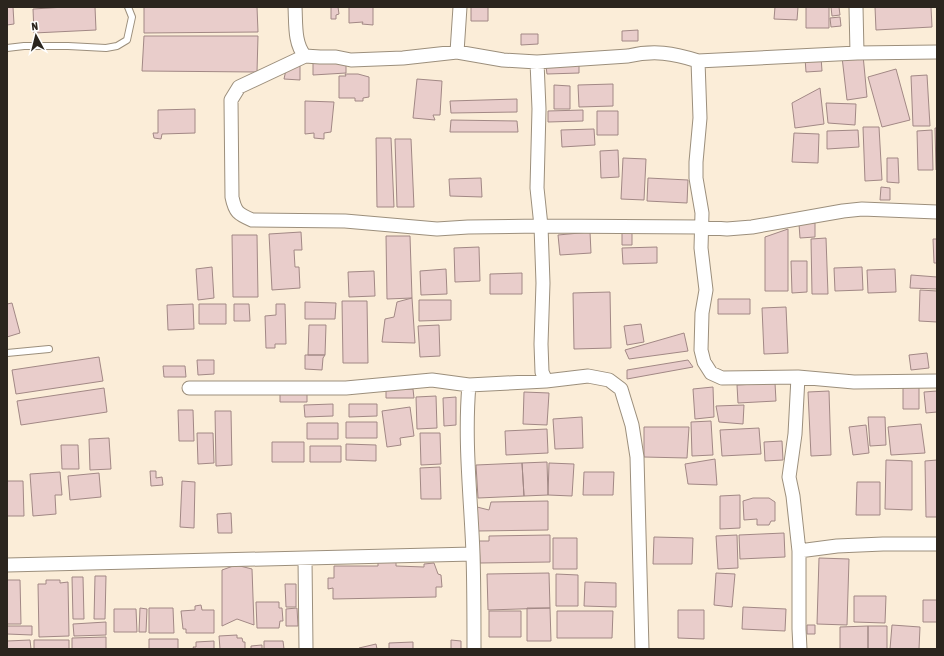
<svg xmlns="http://www.w3.org/2000/svg" width="944" height="656" font-family="'Asap Condensed',sans-serif">
	<rect width="100%" height="100%" fill="#fbedd8"/>
	<path fill="#e9cdcb" stroke="#a28885" d="M7 7H13L14 24 7 25Z
		M65 7H95L96 30 34 33 33 9Z
		M144 7H257L258 32 144 33Z
		M331 7H338L339 14 336 15V19H331Z
		M349 7H373V25L362 24 363 22 349 23Z
		M471 7H488V21H471Z
		M775 7H798L797 20 774 19Z
		M806 7H829V28H806Z
		M831 7H839L840 15 832 16Z
		M875 7H931L932 27 876 30Z
		M840 17 841 26 831 27 830 18Z
		M638 30V41H622V31Z
		M521 34H538V44L521 45Z
		M144 36H258L257 72 142 71Z
		M863 55 867 97 847 100 842 57Z
		M821 57 822 71 806 72 805 58Z
		M579 61V73L547 74 546 66Z
		M313 62 346 63V73L313 75Z
		M287 65 300 66V80L284 79Z
		M896 69 910 120 882 127 868 77Z
		M345 74H358L369 77V97L363 98V101H355V98H339V76H346Z
		M927 75 930 126H913L911 76Z
		M417 79 442 81 440 115H433L435 120 413 118Z
		M613 84V106L579 107 578 85Z
		M554 85 570 86V109H554Z
		M820 88 824 124 795 128 792 103Z
		M517 99V112L451 113 450 101Z
		M305 101 334 102 331 132 324 133V139L314 138V133L305 134Z
		M826 103 856 104 855 125 828 123Z
		M195 109V133L162 134 161 139 154 138 153 133H158V110Z
		M583 110V121L548 122V111Z
		M597 111H618V135H597Z
		M451 120 517 121 518 132H450Z
		M863 127H879L882 180 865 181Z
		M935 128H937V170H936Z
		M594 129 595 145 562 147 561 130Z
		M858 130 859 147 827 149V131Z
		M932 130 933 170H918L917 131Z
		M794 133 819 134 818 163 792 162Z
		M376 138H391L394 207H377Z
		M395 139H411L414 207H397Z
		M618 150 619 177 601 178 600 151Z
		M623 158 646 159 644 200 621 199Z
		M887 158H898L899 183 887 182Z
		M481 178 482 197 450 196 449 179Z
		M648 178 688 180 687 203 647 201Z
		M881 187 890 188V200H880Z
		M815 223V237L800 238 799 224Z
		M622 229H632V245H622Z
		M788 229V291H765V237Z
		M301 232 302 250H294L295 267H299L300 288 272 290 269 234Z
		M590 232 591 253 560 255 558 235Z
		M232 235H257L258 297H233Z
		M386 236H410L412 298 387 299Z
		M826 238 828 294H812L811 239Z
		M933 239H937V263H934Z
		M479 247 480 281 455 282 454 248Z
		M657 247V263L623 264 622 248Z
		M791 261H807V292L792 293Z
		M212 267 214 298 198 300 196 269Z
		M862 267 863 290 835 291 834 268Z
		M446 269 447 294 421 295 420 271Z
		M895 269 896 292 868 293 867 270Z
		M374 271 375 296 349 297 348 272Z
		M522 273V294H490V274Z
		M911 275 937 277V289L910 288Z
		M920 290 937 291V322L919 321Z
		M610 292 611 348 574 349 573 293Z
		M412 298 415 343 382 342 385 319 394 317 397 302Z
		M718 299H750V314H718Z
		M419 300H451V320L419 321Z
		M342 301H367L368 363H343Z
		M305 302 336 303 335 319H305Z
		M12 303 20 333 7 337V304Z
		M193 304 194 329 168 330 167 305Z
		M199 304H226V324H199Z
		M234 304H249L250 321H234Z
		M276 304H285L286 344H275V348H266L265 316 276 315Z
		M786 307 788 353 764 354 762 308Z
		M641 324 644 342 627 345 624 326Z
		M309 325H326L325 355H308Z
		M439 325 440 356 420 357 418 326Z
		M684 333 688 351 629 359 625 350Z
		M927 353 929 368 911 370 909 355Z
		M305 355H325L323 358 322 370 305 369Z
		M99 357 103 381 16 394 12 370Z
		M197 360H214V374L198 375Z
		M688 360 693 367 627 379V370Z
		M163 366H185L186 377H164Z
		M775 383 776 401 738 403 737 385Z
		M903 385H919V409H903Z
		M713 387 714 417 695 419 693 389Z
		M104 388 107 412 21 425 17 401Z
		M413 389 414 398H386V390Z
		M829 391 831 455 811 456 808 392Z
		M937 391V412L926 413 924 392Z
		M524 392 549 393 547 425 523 424Z
		M280 393H307V402H280Z
		M436 396 437 428 417 429 416 397Z
		M456 397V425L444 426 443 398Z
		M333 404V416L305 417 304 405Z
		M349 404H377V416L349 417Z
		M744 405 743 424 719 422 716 406Z
		M410 407 414 436 400 438 401 445 387 447 382 411Z
		M178 410H193L194 441H179Z
		M215 411H231L232 465 216 466Z
		M582 417 583 448 555 449 553 419Z
		M868 417H885L886 445 870 446Z
		M711 421 713 455 692 456 691 422Z
		M346 422H377V438H346Z
		M307 423H338V439H307Z
		M921 424 925 453 891 455 888 427Z
		M866 425 869 453 853 455 849 427Z
		M644 427H689L687 458 644 457Z
		M759 428 761 454 722 456 720 430Z
		M547 429 548 453 506 455 505 431Z
		M197 433H213L214 463 198 464Z
		M420 433H440L441 464 421 465Z
		M109 438 111 469 90 470 89 439Z
		M782 441 783 460 765 461 764 442Z
		M272 442H304V462H272Z
		M346 444 376 445V461L346 460Z
		M61 445H78L79 469H62Z
		M310 446H341V462H310Z
		M715 459 717 485 688 484 685 464Z
		M886 460 912 461V510L885 509Z
		M937 460V517H926L925 461Z
		M547 462 548 495 524 496 522 463Z
		M522 463 524 496 478 498 476 465Z
		M549 463 574 464 572 496 548 495Z
		M440 467 441 499H421L420 468Z
		M150 471H156V478L162 477 163 485 151 486Z
		M60 472 62 495H55L56 514 33 516 30 474Z
		M584 472H614L613 495H583Z
		M99 473 101 497 70 500 68 476Z
		M7 481H23L24 516H7Z
		M182 481 195 482 194 528 180 527Z
		M857 482H880V515H856Z
		M740 495V528L720 529V496Z
		M753 498H769L775 502V521H771L769 525H757V519L744 520 743 501Z
		M548 501V530L477 531V507L489 510 491 502Z
		M231 513 232 533H218L217 514Z
		M784 533 785 557 740 559 739 535Z
		M550 535V562L480 563 479 541H489V536Z
		M737 535 738 568 718 569 716 536Z
		M654 537 693 538 692 564H653Z
		M553 538H577V569H553Z
		M819 558 849 559 847 625 817 624Z
		M396 561V566L424 567V564L434 563 438 574 441 575 442 587H436V597L333 599V588L328 589V578H334V566H378V562Z
		M236 565 252 569 254 625 237 619 222 626V570Z
		M549 573 550 608 488 610 487 574Z
		M716 573 735 574 732 607 714 605Z
		M556 574 578 575V606H556Z
		M95 576H106L105 619H94Z
		M72 577H83L84 619H73Z
		M7 580H20L21 624H7Z
		M46 580H60V583L68 582 69 636 39 637 38 584H46Z
		M585 582 616 583V607L584 606Z
		M285 584H296V607H286Z
		M854 596H886L885 623 854 622Z
		M923 600H937V622H923Z
		M256 602H279V608H282L283 621H280L279 628H257Z
		M201 605 202 610H214V633H186V629H183L181 611 195 610V606Z
		M743 607 786 609 785 631 742 629Z
		M140 608 147 609 146 632H139Z
		M149 608H173L174 633H149Z
		M297 608 298 626H286V609Z
		M527 608H550L551 641H527Z
		M114 609H136L137 632H114Z
		M678 610H704V639L678 638Z
		M489 611H521V637H489Z
		M557 611H613L612 638H557Z
		M106 622V635L74 636 73 624Z
		M807 625H815V634H807Z
		M892 625 920 627 919 649H890Z
		M7 626H32V635L7 634Z
		M868 626H887V649H868Z
		M868 626V649H840V627Z
		M237 635V638H242L243 642H245V649H220L219 636Z
		M106 637V649H72V638Z
		M149 639H178V649H149Z
		M30 640 31 649H7V641Z
		M34 640H69V649H34Z
		M451 640 461 641V649H451Z
		M214 641V649H194L193 647H196V642Z
		M264 641H283L284 649H264Z
		M413 642V649H389V643Z
		M376 644 377 649H359V648Z
		M262 645V649H251V646Z"/>
	<g fill="none" stroke-linecap="round" stroke-linejoin="round">
		<g stroke="#9c8f7c" stroke-width="8">
			<path id="lane" d="M7 48 24 46H68L106 48 117 46 127 40 132 17 128 7
				M7 353 49 349"/>
		</g>
		<g stroke="#9c8f7c" stroke-width="15">
			<path id="street" d="M295 7C296 23 294 44 305 56L320 57H336L351 60 403 58 457 52 503 60 537 62 628 56C654 50 673 53 698 61L857 53 937 52
				M856 7 857 53
				M457 52 460 7
				M305 56 239 87 231 100 232 197C235 212 238 214 252 220L345 221 437 229 468 227 541 226 701 227 727 229 752 227 843 211 862 209 937 212
				M698 61 700 118 696 162V178L702 213 701 248 706 290 702 313 701 350 704 362 711 373 722 378 798 377 854 382 937 381
				M537 62 539 109 537 188 541 226 543 283 541 344 542 372 546 381
				M798 377 795 434 789 477 793 496 799 551V629L800 649
				M469 385 546 381 588 376 609 380 621 389 632 425 637 457 642 649
				M189 388H346L432 380 469 385C464 442 471 498 473 554 474 586 474 617 474 649
				M799 551 837 546 883 544H937
				M305 559 306 649
				M7 565 473 554"/>
		</g>
		<use href="#lane" stroke="#fff" stroke-width="6"/>
		<use href="#street" stroke="#fff" stroke-width="13"/>
	</g>
	<rect width="944" height="656" fill="none" stroke="#2b251e" stroke-width="16"/>
	<g transform="translate(36 36) rotate(353)" stroke="#ffffff" stroke-width="3" paint-order="stroke">
	<path d="M0-3L7 15L0 10L-7 15Z" fill="#2b251e"/>
	<text y="-6" font-size="11" font-weight="bold" text-anchor="middle" fill="#2b251e">N</text>
	</g>
</svg>
